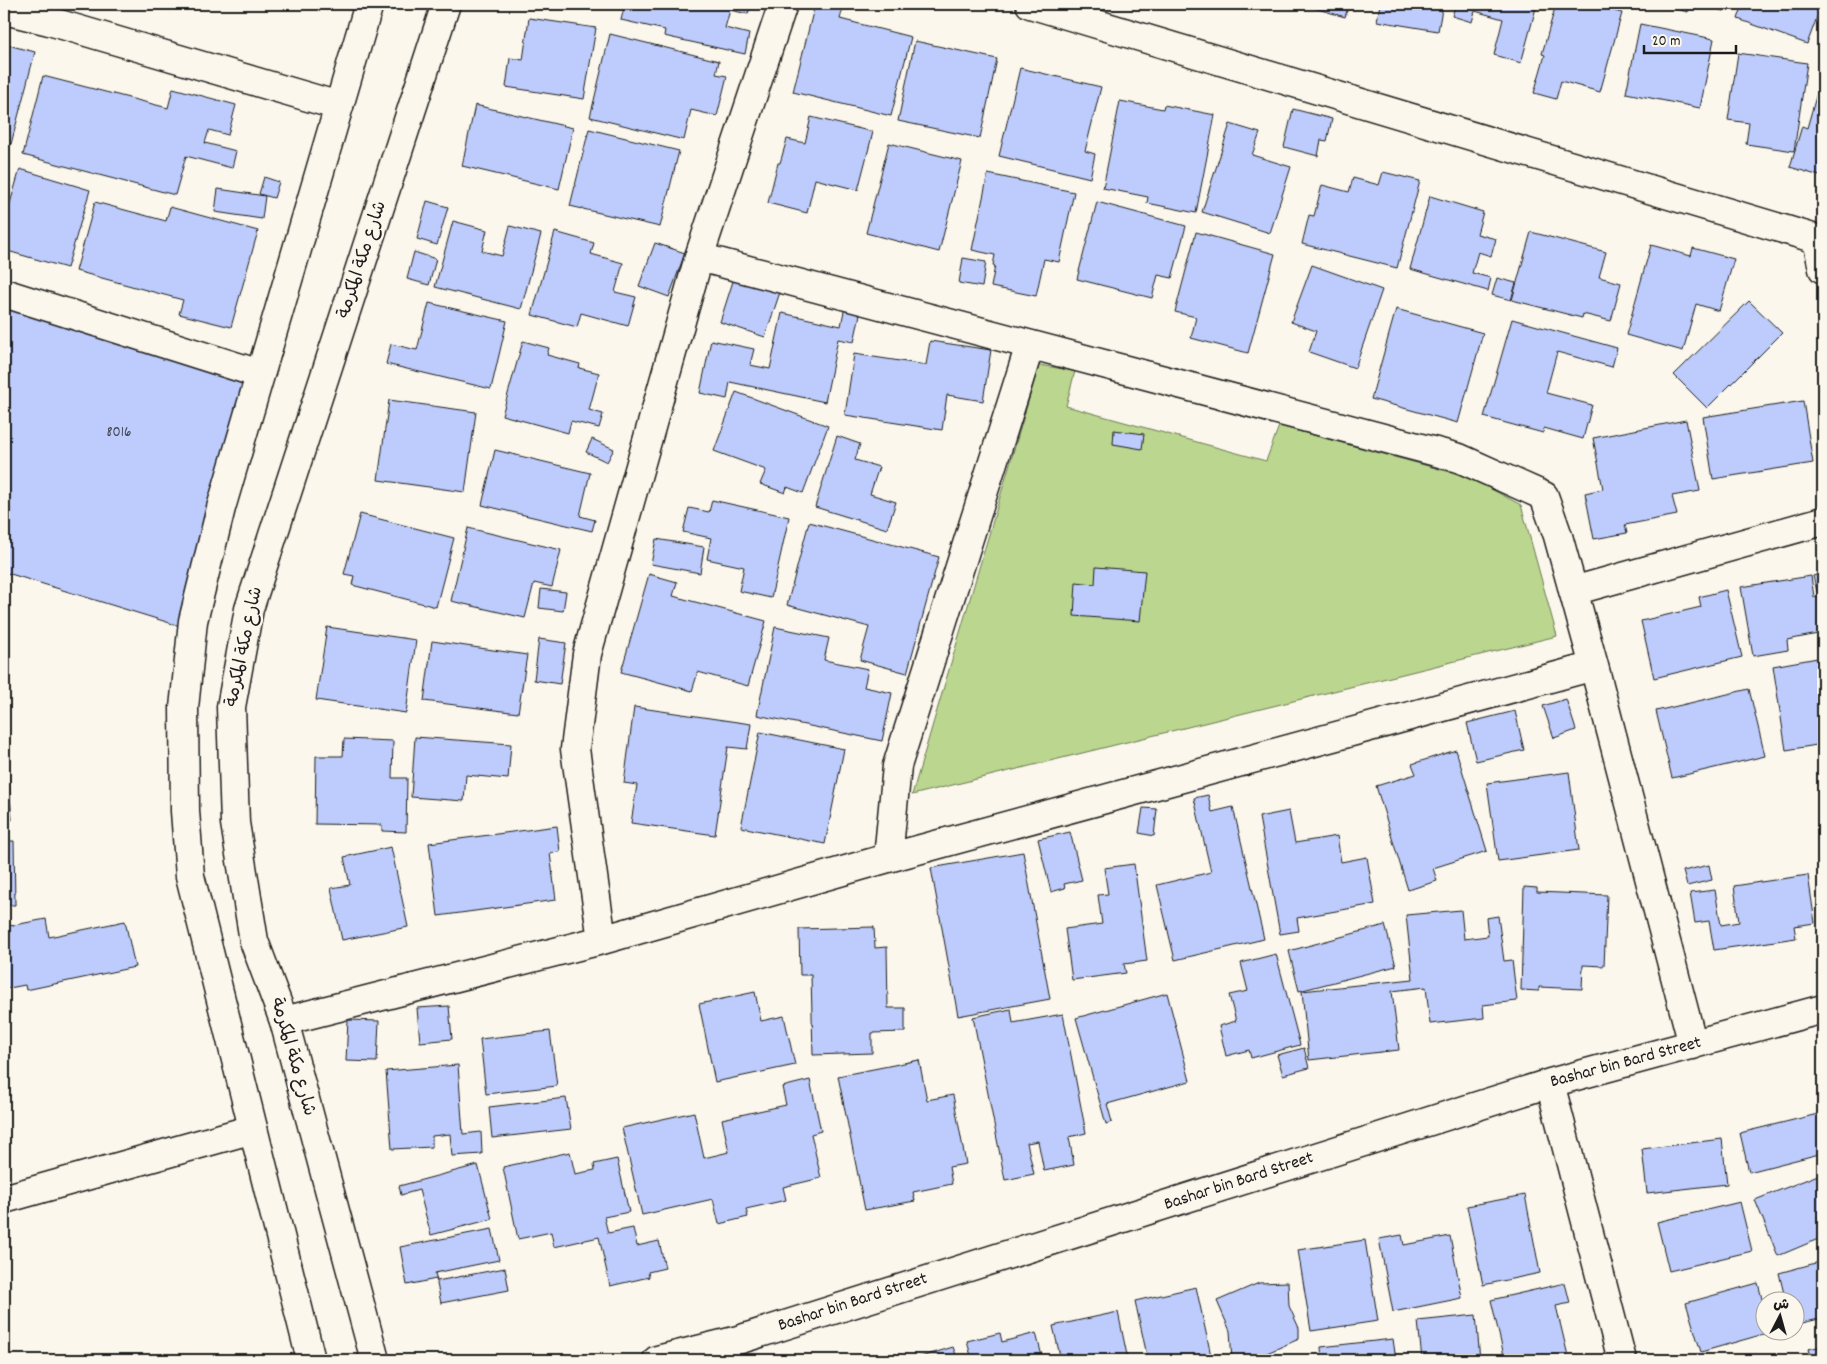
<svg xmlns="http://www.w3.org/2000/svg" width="1827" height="1364" font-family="Dekko,'Playpen Sans Arabic',sans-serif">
	<rect width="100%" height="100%" fill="#fbf7ec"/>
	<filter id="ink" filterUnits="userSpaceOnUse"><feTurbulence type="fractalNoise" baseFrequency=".02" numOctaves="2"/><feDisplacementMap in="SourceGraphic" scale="10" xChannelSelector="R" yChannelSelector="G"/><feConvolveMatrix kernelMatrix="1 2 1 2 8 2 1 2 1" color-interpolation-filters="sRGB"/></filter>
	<g filter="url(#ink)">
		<path fill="#bbd68e" stroke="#6c7955" d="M1039 365 1075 371 1066 406 1266 461 1279 426 1469 477 1521 505 1557 636 912 795Z"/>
		<path fill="#bdccfc" stroke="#1c1c1c" d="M625 4H751L748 14 730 10 725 28 749 34 745 54 664 36 665 30 621 20Z
			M815 4H844L840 19 911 37 891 116 793 92Z
			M1312 4H1349L1345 17 1311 7Z
			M1380 4H1443L1438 31 1377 21Z
			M1456 4H1537L1521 63 1494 55 1503 19 1475 11 1472 22 1452 16Z
			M1556 4H1588L1622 13 1600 92 1561 81 1556 99 1534 93 1545 55 1542 54Z
			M1656 4H1690L1688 12Z
			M1696 4H1726L1724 11Z
			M1743 4H1822L1807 44 1738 19Z
			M529 18 596 28 584 99 506 87 510 58 523 60Z
			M1640 24 1714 39 1700 108 1626 93Z
			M610 34 719 61 716 74 727 76 717 116 691 110 684 140 590 117Z
			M915 41 997 59 980 138 898 121Z
			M4 44 35 52 11 144 4 142Z
			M1738 53 1807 63 1794 151 1746 144 1749 123 1728 120Z
			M1020 68 1101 87 1085 151 1095 154 1090 178 999 156Z
			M1823 72V177L1790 167 1802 126 1807 128Z
			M43 76 168 108 173 88 236 105 228 135 209 130 205 143 236 151 232 168 186 156 175 195 23 155Z
			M1120 101 1163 109 1164 105 1215 115 1196 213 1147 203 1148 197 1103 188Z
			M475 105 573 128 559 189 462 166Z
			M1293 109 1332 119 1327 141 1321 140 1318 156 1284 147Z
			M811 117 873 132 858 190 815 179 807 213 768 203 778 163H780L787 139 805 143Z
			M1230 124 1260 133 1252 155 1291 167 1270 233 1202 212Z
			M589 129 679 151 660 227 570 206Z
			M889 143 962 161 939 252 866 233Z
			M20 169 90 190 67 268 4 250V224Z
			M1383 172 1420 181 1397 268 1302 244 1309 215 1314 216 1322 185 1349 192 1353 178 1379 185Z
			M988 174 1074 192 1059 262 1044 259 1036 296 991 287 995 266 993 265 995 255 972 250Z
			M264 177 279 182 274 198 259 194Z
			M218 189 265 196 262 219 215 212Z
			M1430 196 1483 212 1477 234 1496 239 1491 256 1478 252 1472 273 1491 278 1488 291 1410 269Z
			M427 201 448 207 437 245 417 239Z
			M95 202 166 221 170 207 258 231 231 327 179 314 183 300 76 271Z
			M1097 202 1186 226 1172 278 1158 275 1152 298 1077 279Z
			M453 221 487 230 482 251 502 256 510 226 541 234 521 309 435 287Z
			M555 232 594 243 591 254 623 263 615 292 636 297 628 326 581 313 577 327 532 315Z
			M1196 232 1275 254 1248 353 1191 338 1196 317 1175 312Z
			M1531 232 1606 252 1599 277 1621 283 1611 321 1583 314 1582 318 1512 300Z
			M655 243 685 253 669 297 639 286Z
			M1651 245 1691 256 1693 248 1734 259 1719 311 1696 304 1683 351 1626 335Z
			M414 252 436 259 429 285 407 279Z
			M963 258 986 262 982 287 959 283Z
			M1312 265 1382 290 1355 368 1309 352 1316 331 1291 322Z
			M735 275 781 289 765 337 720 322Z
			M1497 278 1516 283 1511 300 1492 295Z
			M1749 301 1782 333 1707 408 1674 375Z
			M4 302 251 378 183 627 4 572Z
			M429 303 507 321 491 389 386 364 391 344 417 350Z
			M845 306 861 310 854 342 838 339 825 402 730 382 727 399 700 393 711 340 754 349 750 365 770 369 782 313 841 326Z
			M1396 309 1483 333 1458 423 1371 399Z
			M1512 319 1617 348 1612 367 1557 352 1546 393 1592 405 1583 439 1544 428 1543 433 1484 417Z
			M523 341 549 348 547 355 580 364 579 368 599 373 589 410 603 414 599 428 571 421 568 433 502 415Z
			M930 341 991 350 983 401 947 395 942 430 845 415 854 354 926 365Z
			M736 392 828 426 803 493 787 487 785 493 760 484 766 470 714 451Z
			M389 400 476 412 465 492 378 480Z
			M1803 401 1813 463 1713 479 1703 417Z
			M1686 420 1700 491 1672 496 1677 515 1625 525 1627 533 1594 539 1585 493 1603 489 1593 438Z
			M1114 430 1144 434 1142 449 1113 444Z
			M837 436 860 444 855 460 879 467 870 494 896 502 887 529 815 507Z
			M592 439 614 449 607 462 586 452Z
			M495 450 590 473 580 516 595 520 592 531 482 505Z
			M712 500 789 517 771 598 739 591 744 567 707 559 711 538 683 532 689 508 709 512Z
			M360 514 454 538 436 607 352 585 354 576 344 574Z
			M809 522 939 557 907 673 860 660 869 627 787 605Z
			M468 528 561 550 552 587 534 583 525 618 451 601Z
			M656 539 704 547 700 573 651 564Z
			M1096 567 1145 571 1140 621 1074 616 1076 582 1095 584Z
			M1823 573V593L1818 595 1813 576Z
			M649 574 677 582 673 596 766 621 748 686 698 672 692 691 621 672Z
			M1811 576 1814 597 1823 595V633L1787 640 1788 650 1753 656 1741 587Z
			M541 589 566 592 563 611 539 608Z
			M1726 590 1742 657 1654 678 1641 621 1701 607 1699 597Z
			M327 627 416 640 406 713 316 700Z
			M775 627 829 638 824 660 868 669 864 687 892 693 882 741 757 715Z
			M539 639 566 643 560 684 534 680Z
			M432 641 527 655 518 713 424 701Z
			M1823 657V744L1786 750 1773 666Z
			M1749 689 1765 756 1672 778 1656 711Z
			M1566 699 1576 730 1554 738 1543 706Z
			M634 707 751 724 747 749 728 747 715 835 631 823 637 785 624 783Z
			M1515 711 1524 750 1476 761 1467 723Z
			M760 732 844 749 825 844 741 827Z
			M415 737 511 744 508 779 466 775 464 801 411 797Z
			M344 739 393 741 392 778H407L406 832 382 831V825L315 824 316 756H343Z
			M1456 750 1487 851 1433 868 1437 881 1408 890 1376 786 1416 774 1412 764Z
			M4 760H7L12 820H4Z
			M1569 772 1579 850 1498 861 1487 783Z
			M1208 795 1212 812 1233 807 1264 939 1175 960 1157 885 1211 872 1194 798Z
			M1143 808 1157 809 1154 836 1139 833Z
			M1289 811 1295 843 1337 836 1341 862 1367 857 1375 904 1297 918 1299 931 1280 934 1259 817Z
			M557 826 560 852 550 853 556 900 438 916 429 843Z
			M1070 832 1082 880 1064 884 1065 888 1051 892 1038 839Z
			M4 841H14L15 905H4Z
			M391 847 408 927 342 940 331 888 350 885 344 857Z
			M1023 852 1050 999 958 1016 931 868Z
			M1134 864 1147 961 1124 964 1126 973 1072 980 1065 929 1102 924 1098 895 1108 894 1104 868Z
			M1709 865 1712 880 1687 886 1683 871Z
			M1808 875 1815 923 1794 926 1796 938 1714 950 1709 921 1695 923 1690 893 1715 890 1721 925 1739 922 1734 886Z
			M1524 887 1537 888V892L1607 895 1604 966 1583 965 1582 989 1539 987V991L1521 990Z
			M1461 910 1464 939 1488 936 1486 918 1498 916 1504 961 1512 960 1517 1001 1483 1005 1484 1018 1430 1024 1426 987 1392 991 1399 1050 1309 1060 1302 991 1413 979 1406 915Z
			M46 919 49 937 125 921 135 967 26 990 25 985 4 989V927Z
			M1385 925 1396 966 1299 991 1289 951Z
			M874 927 875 948 887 947 888 1008H905V1032L872 1033V1053L813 1055 811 975H800L799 929Z
			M1276 954 1300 1045 1251 1058 1249 1050 1226 1056 1219 1026 1236 1021 1229 995 1248 991 1241 963Z
			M755 992 761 1021 784 1016 795 1065 715 1082 699 1004Z
			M1167 993 1190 1081 1107 1104 1112 1122 1106 1124 1076 1018Z
			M449 1006 452 1039 420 1042 417 1008Z
			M1011 1009 1013 1023 1063 1014 1086 1133 1069 1137 1074 1165 1044 1171 1038 1141 1027 1143 1034 1174 1005 1180 973 1017Z
			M348 1020 379 1021 377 1062 346 1061Z
			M550 1031 557 1086 486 1094 480 1039Z
			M1304 1048 1309 1068 1283 1075 1277 1055Z
			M919 1060 927 1100 953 1095 966 1164 949 1167 952 1184 913 1192 915 1201 865 1210 838 1076Z
			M458 1065 463 1134 481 1132 482 1154 452 1156 450 1134 432 1136V1147L392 1149 386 1071Z
			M810 1080 821 1131 811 1134 821 1178 783 1187 786 1200 746 1209 748 1217 719 1224 713 1199 642 1215 622 1128 694 1112 704 1158 729 1152 722 1119 786 1105 782 1087Z
			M566 1098 571 1129 492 1138 489 1107Z
			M1822 1113 1823 1119V1153L1749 1172 1740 1133Z
			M1722 1139 1727 1184 1647 1193 1642 1149Z
			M570 1152 575 1174 595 1170 594 1164 617 1159 629 1212 604 1217 608 1233 633 1228 637 1246 659 1241 665 1268 648 1272 649 1277 610 1286 599 1237 554 1247 551 1232 518 1239 503 1167Z
			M478 1165 492 1219 431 1235 419 1190 401 1195 399 1186Z
			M1823 1173V1215L1818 1217 1823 1230V1237L1778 1256 1755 1200Z
			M1525 1195 1540 1273 1483 1285 1467 1206Z
			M1740 1202 1752 1251 1669 1271 1657 1222Z
			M492 1229 499 1260 435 1273 437 1281 505 1268 509 1290 441 1303 436 1279 407 1285 400 1247Z
			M1402 1235 1404 1245 1450 1236 1462 1298 1393 1312 1379 1239Z
			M1365 1240 1378 1321 1311 1331 1298 1250Z
			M1823 1261V1318L1794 1325V1302H1786L1779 1273Z
			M1288 1282 1289 1306 1299 1328V1339L1251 1360H1232L1230 1331 1217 1301 1259 1283Z
			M1565 1283 1570 1303 1556 1306 1569 1360H1505L1491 1300Z
			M1758 1283 1764 1307V1332H1771L1701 1352 1686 1303Z
			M1196 1287 1212 1360H1148L1135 1301Z
			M1118 1312 1128 1360H1061L1053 1326Z
			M1476 1315 1480 1360H1422L1418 1321Z
			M1000 1333 1002 1342 1036 1333 1043 1360H972L967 1341Z
			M1393 1339 1396 1360H1322L1321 1347Z
			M1823 1346V1360H1811L1808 1349Z
			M953 1347 958 1360H911Z"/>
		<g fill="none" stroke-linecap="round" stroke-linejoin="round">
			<g stroke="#1c1c1c" stroke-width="31">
				<path id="minor" d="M1030 4 1823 241
					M4 10 49 21 339 106
					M1817 239 1823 269
					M699 257 1459 458 1544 496 1558 536 1594 666 1693 1045
					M4 293 260 374
					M1573 591 1823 521
					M888 858 897 766 1030 345
					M602 940 575 749 587 654 699 257 783 4
					M284 1021 602 940 888 858 1594 666
					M1550 1083 1622 1360
					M4 1199 253 1129
					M657 1360 738 1340 1550 1083 1823 1009"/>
			</g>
			<g stroke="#1c1c1c" stroke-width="31">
				<path id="secondary" d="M311 1360 190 876 185 811 184 708 193 621 221 508 369 4
					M375 1360 284 1021 254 941 235 823 231 707 249 609 446 4"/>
			</g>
			<use href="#minor" stroke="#fbf7ec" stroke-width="28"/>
			<use href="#secondary" stroke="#fbf7ec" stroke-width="28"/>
		</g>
	</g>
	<g text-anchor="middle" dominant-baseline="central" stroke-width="4.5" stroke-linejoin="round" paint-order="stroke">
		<g font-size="15" fill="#444854">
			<text x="119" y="433">8016</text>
		</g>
		<g font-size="18" fill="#1c1c1c" stroke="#fbf7ec">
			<text transform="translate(363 260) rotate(-72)">شارع مكة المكرمة</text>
			<text transform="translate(245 647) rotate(-78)">شارع مكة المكرمة</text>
			<text transform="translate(292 1057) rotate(74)">شارع مكة المكرمة</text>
			<text transform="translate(1626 1063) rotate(-15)">Bashar bin Bard Street</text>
			<text transform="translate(1239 1182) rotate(-18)">Bashar bin Bard Street</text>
			<text transform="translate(853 1303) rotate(-18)">Bashar bin Bard Street</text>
		</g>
	</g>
	<rect width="1827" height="1364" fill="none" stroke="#fbf7ec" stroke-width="20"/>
	<rect x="10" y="10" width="1807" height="1344" fill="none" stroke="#1c1c1c" stroke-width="2" filter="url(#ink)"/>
	<g transform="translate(1780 1316) rotate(6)"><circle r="24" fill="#fbf7ec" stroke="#a29f99"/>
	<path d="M0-4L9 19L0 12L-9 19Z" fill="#1c1c1c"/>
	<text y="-8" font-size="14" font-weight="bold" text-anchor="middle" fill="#1c1c1c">ش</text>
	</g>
	<path d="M1644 45v8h92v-8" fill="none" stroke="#1c1c1c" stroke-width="2.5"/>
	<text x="1652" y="45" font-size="15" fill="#1c1c1c" stroke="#fbf7ec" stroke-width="4" paint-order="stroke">20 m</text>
</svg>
